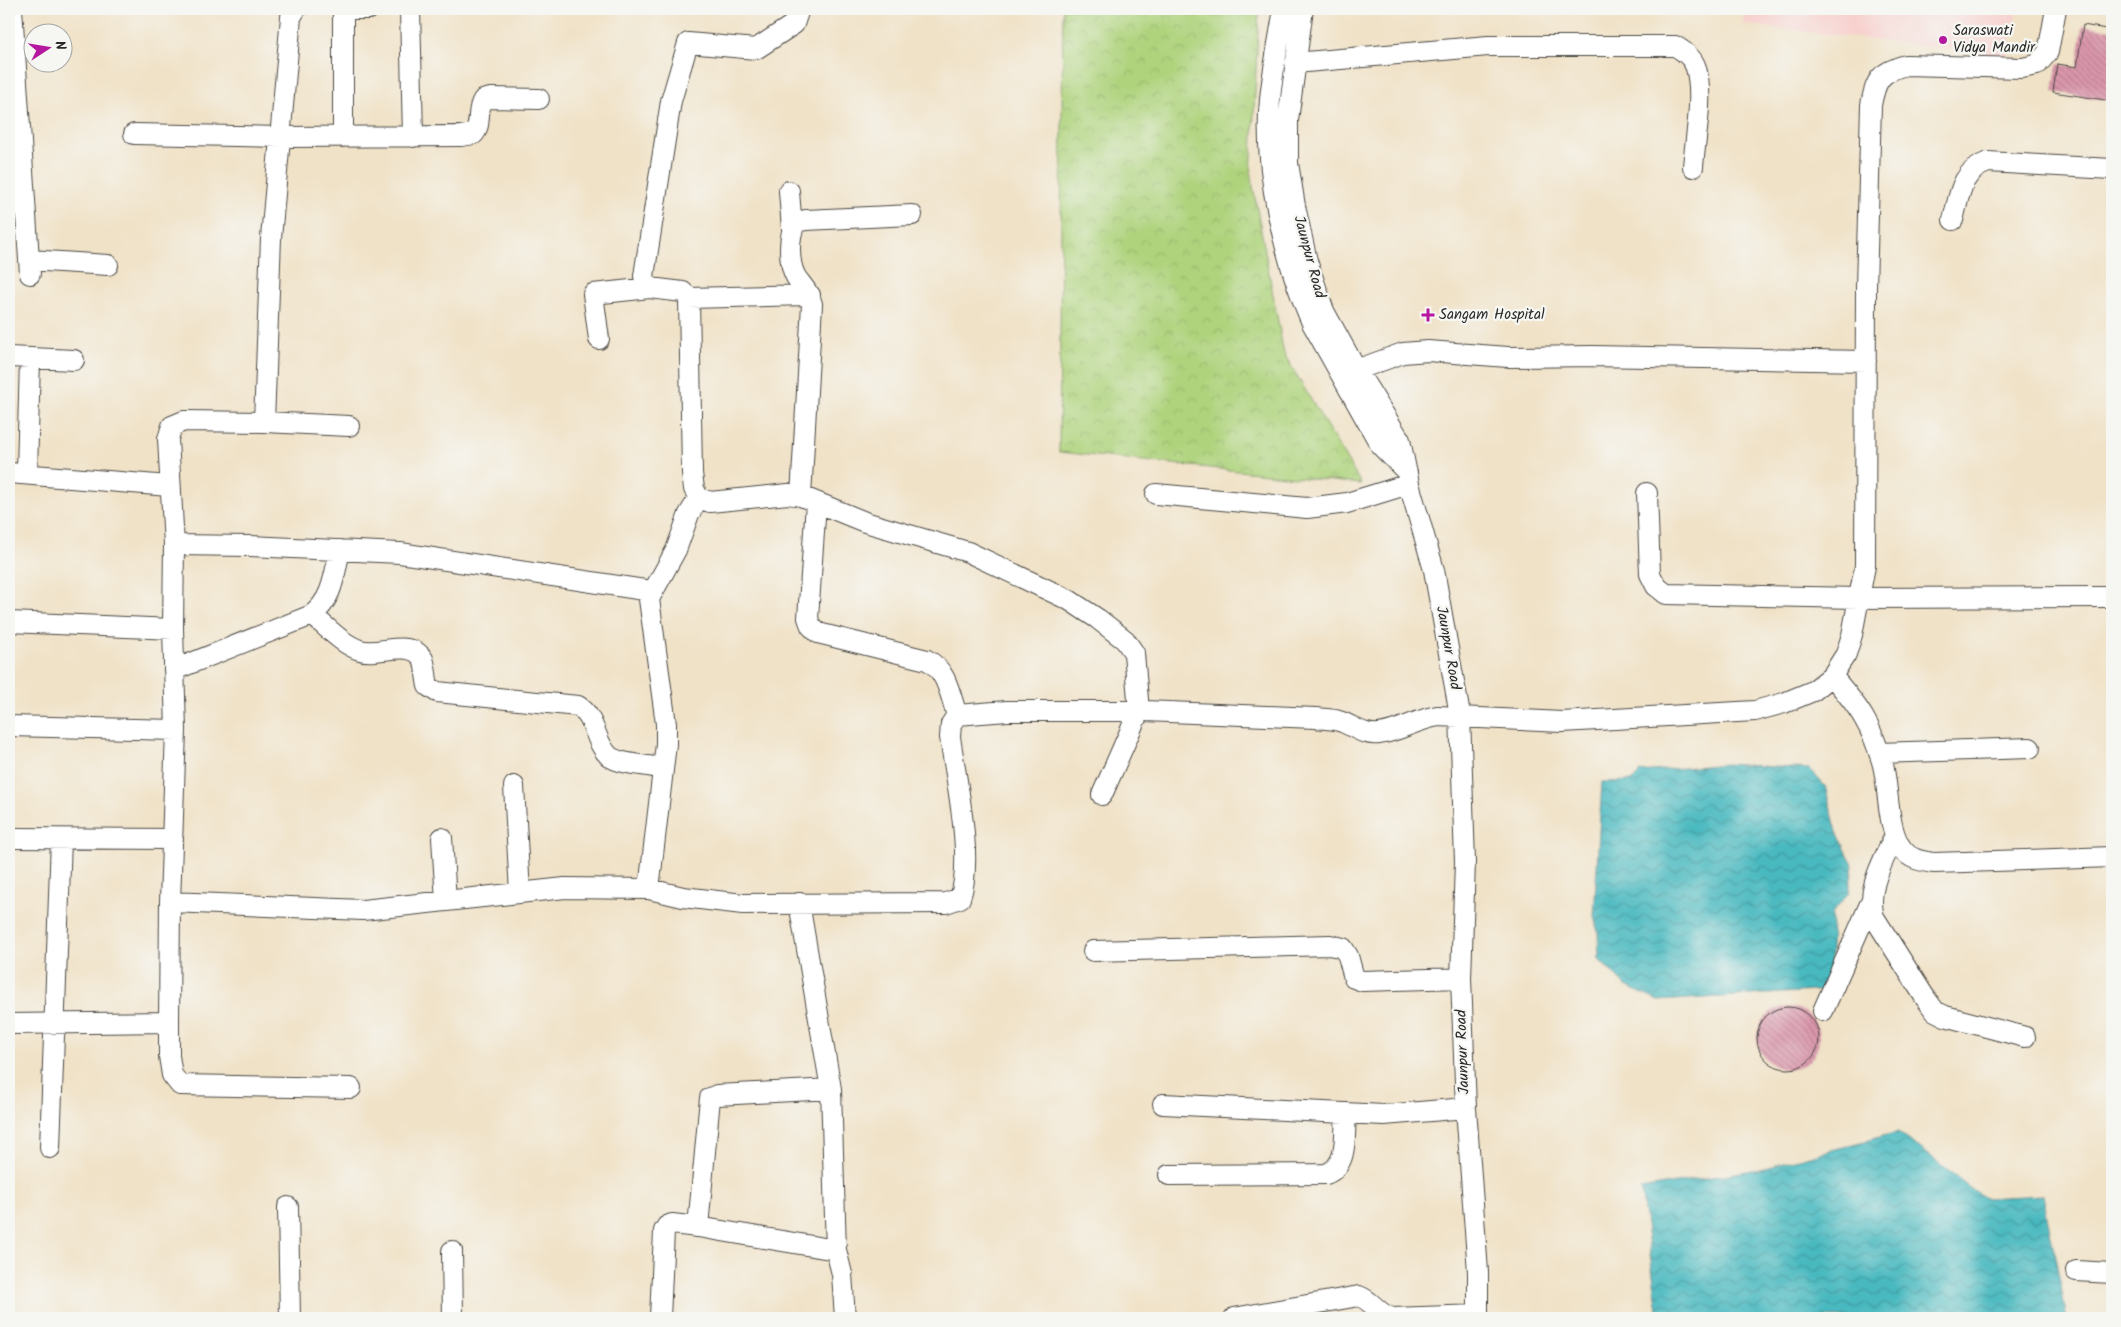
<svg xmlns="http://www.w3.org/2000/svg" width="2121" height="1327" font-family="Kalam,sans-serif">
	<defs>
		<pattern id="park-crowns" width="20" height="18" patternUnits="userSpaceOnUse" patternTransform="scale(1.25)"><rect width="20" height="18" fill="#aed37c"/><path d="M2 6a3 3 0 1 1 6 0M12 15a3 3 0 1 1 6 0" fill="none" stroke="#96b56b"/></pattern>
		<pattern id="water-waves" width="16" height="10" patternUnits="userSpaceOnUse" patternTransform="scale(1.25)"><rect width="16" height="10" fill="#49b9c0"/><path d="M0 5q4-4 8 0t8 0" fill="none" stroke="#3d979c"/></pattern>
		<pattern id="building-back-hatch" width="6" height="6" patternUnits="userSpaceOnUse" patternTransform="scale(1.25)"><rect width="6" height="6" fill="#db97ac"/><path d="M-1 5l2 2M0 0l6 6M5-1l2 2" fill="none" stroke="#b27b8c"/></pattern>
	</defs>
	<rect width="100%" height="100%" fill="#f6f6f2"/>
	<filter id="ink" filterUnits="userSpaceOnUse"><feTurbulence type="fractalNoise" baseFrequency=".02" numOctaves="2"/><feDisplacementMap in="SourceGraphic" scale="10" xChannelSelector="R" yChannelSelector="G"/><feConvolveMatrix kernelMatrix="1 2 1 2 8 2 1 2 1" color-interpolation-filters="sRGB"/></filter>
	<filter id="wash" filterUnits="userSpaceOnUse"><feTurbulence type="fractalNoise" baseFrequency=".0096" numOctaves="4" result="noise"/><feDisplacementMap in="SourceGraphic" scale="20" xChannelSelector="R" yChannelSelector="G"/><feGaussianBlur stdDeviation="1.12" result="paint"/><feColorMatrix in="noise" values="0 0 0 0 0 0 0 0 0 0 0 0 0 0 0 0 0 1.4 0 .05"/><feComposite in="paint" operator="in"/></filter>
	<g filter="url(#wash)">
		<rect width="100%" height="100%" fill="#f0e2c7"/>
		<path fill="#f7d0cd" d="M1745 9H2017L2007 56 1743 24Z"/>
		<path fill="url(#park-crowns)" stroke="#6c7f54" d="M1063 9H1259L1251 176 1284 354 1361 484 1059 452Z"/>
		<path fill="url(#water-waves)" stroke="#3a7276" d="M1726 764 1809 769 1825 786 1837 832 1853 865 1849 892 1832 913 1830 990 1658 1001 1626 986 1599 960 1598 932 1594 916 1602 782 1632 781 1641 772Z
			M1898 1132 1984 1198 2043 1195 2067 1318H1659L1641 1189 1765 1168Z"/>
		<g id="blocks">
			<path fill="url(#building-back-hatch)" d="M2083 25 2112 30V101L2053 92 2057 64 2077 67Z
				M1757 1038a31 31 0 1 1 62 0a31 31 0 1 1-62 0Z"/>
		</g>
	</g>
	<g filter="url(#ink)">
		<use href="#blocks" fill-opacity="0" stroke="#494642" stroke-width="1"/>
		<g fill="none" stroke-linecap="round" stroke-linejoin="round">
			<g stroke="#494642" stroke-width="22">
				<path id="minor" d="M12 9 30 274
					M343 9V137
					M343 9H369
					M410 9 413 137
					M799 9 794 24 756 49 688 43 671 101 644 276 646 283 650 288 683 292 689 298 692 473 694 489 699 498 710 502 788 494 801 496 865 522 968 552 1069 600 1098 619 1125 640 1134 653 1139 711 1102 795
					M1284 9C1279 39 1273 69 1270 99 1263 170 1284 259 1312 323L1381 446 1407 472
					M1303 9 1288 120V163L1295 206 1307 261 1324 311 1356 369 1400 440 1409 484 1434 570 1460 715 1465 862 1461 978 1466 1108 1478 1272V1318
					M1295 63 1488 46H1675C1684 51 1693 58 1696 68 1704 96 1695 139 1693 167
					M134 134 281 137 461 136 474 134C482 124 476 110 483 100L491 98 539 99
					M789 191 792 229
					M1953 220C1960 194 1960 172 1988 162L2112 169
					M29 260 108 265
					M689 298 810 295
					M599 339 593 294 650 288
					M9 357 74 360
					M1342 375 1403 353 1428 351 1508 357 1592 356 1866 361
					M264 422 271 238 291 17 296 9
					M9 473 169 486
					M27 473 30 358
					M1647 493 1650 574 1656 586 1666 594 1859 598 2112 597
					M1156 494 1307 508 1347 503 1409 484
					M801 496 812 304C809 292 803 287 796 277 788 263 788 236 796 222L806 220 912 215
					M816 503 808 618 811 626 818 633 927 660C947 670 950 695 957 715
					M174 545 250 546 400 553 651 591
					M312 615C326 626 343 645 360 650 378 656 411 638 423 659 426 666 426 678 428 686L437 692 578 706C596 717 594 742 609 756 618 764 650 766 663 768
					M9 622 173 629
					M174 670 312 615C333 599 334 575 340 550
					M1832 676C1858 706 1872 725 1883 765 1889 789 1887 831 1903 850 1911 860 1922 861 1934 863L2112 857
					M9 726 176 730
					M1879 753 2030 748
					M514 786 520 893
					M1895 835C1883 862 1866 888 1874 917L1926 999 1935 1011 1945 1016 2025 1037
					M9 838 173 839
					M442 838 446 901
					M649 889 666 744V724L649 599 676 550 689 514 699 498
					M170 902 363 910 565 888 649 889 683 897 743 904 946 903 960 898C974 859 956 780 950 737L951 724 957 715 1007 711H1145L1316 718C1323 719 1332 719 1339 721 1353 725 1362 736 1379 734 1399 732 1417 719 1438 716L1562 722 1755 711 1784 703 1813 691 1832 676 1846 654 1852 635 1865 566 1866 288 1871 105C1876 79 1880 72 1906 65L2022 68 2037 65 2048 52 2056 9
					M1093 951 1330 945 1343 948 1348 956 1354 978 1362 981 1461 978
					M1823 1011 1870 904
					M169 1022V1056L172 1075 180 1085 351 1088
					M9 1024 169 1022 170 902 176 730 173 629 174 545 168 439 172 426 184 421 264 422 349 426
					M831 1089 836 1250 842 1274 845 1318
					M1163 1104 1384 1115 1466 1108
					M50 1148 61 839
					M1169 1175 1326 1174C1349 1165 1344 1136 1346 1113
					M288 1207 290 1318
					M698 1227 710 1098 717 1095 831 1089 799 903
					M452 1251 453 1318
					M2076 1271 2112 1273
					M660 1318 664 1231 667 1226 672 1224 698 1227 836 1250
					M1234 1318 1359 1296C1373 1301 1378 1315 1393 1318L1478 1315"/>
			</g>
			<use href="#minor" stroke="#fff" stroke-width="20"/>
		</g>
	</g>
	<g fill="#b5179e" stroke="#f6f6f2" stroke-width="2">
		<circle cx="1943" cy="40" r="5"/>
		<path d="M1425.5 307.5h5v5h5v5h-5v5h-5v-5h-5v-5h5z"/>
	</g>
	<g text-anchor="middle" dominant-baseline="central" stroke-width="4.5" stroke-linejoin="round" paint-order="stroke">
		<g font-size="15" fill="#2b2b2b" stroke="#f6f6f2" text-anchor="start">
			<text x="1953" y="31">Saraswati<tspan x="1953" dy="17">Vidya Mandir</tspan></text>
			<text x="1439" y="315">Sangam Hospital</text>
		</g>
		<g font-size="15" fill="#2b2b2b" stroke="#f6f6f2">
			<text transform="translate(1309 257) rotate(75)">Jaunpur Road</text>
			<text transform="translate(1448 648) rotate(80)">Jaunpur Road</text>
			<text transform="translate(1463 1052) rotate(-92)">Jaunpur Road</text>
		</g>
	</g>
	<rect width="2121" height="1327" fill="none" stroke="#f6f6f2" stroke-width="30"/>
	<g transform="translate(48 48) rotate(78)"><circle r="24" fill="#f6f6f2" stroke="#a5a5a2"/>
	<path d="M0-4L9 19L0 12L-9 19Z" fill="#b5179e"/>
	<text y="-8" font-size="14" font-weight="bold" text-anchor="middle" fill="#2b2b2b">N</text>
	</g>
</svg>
